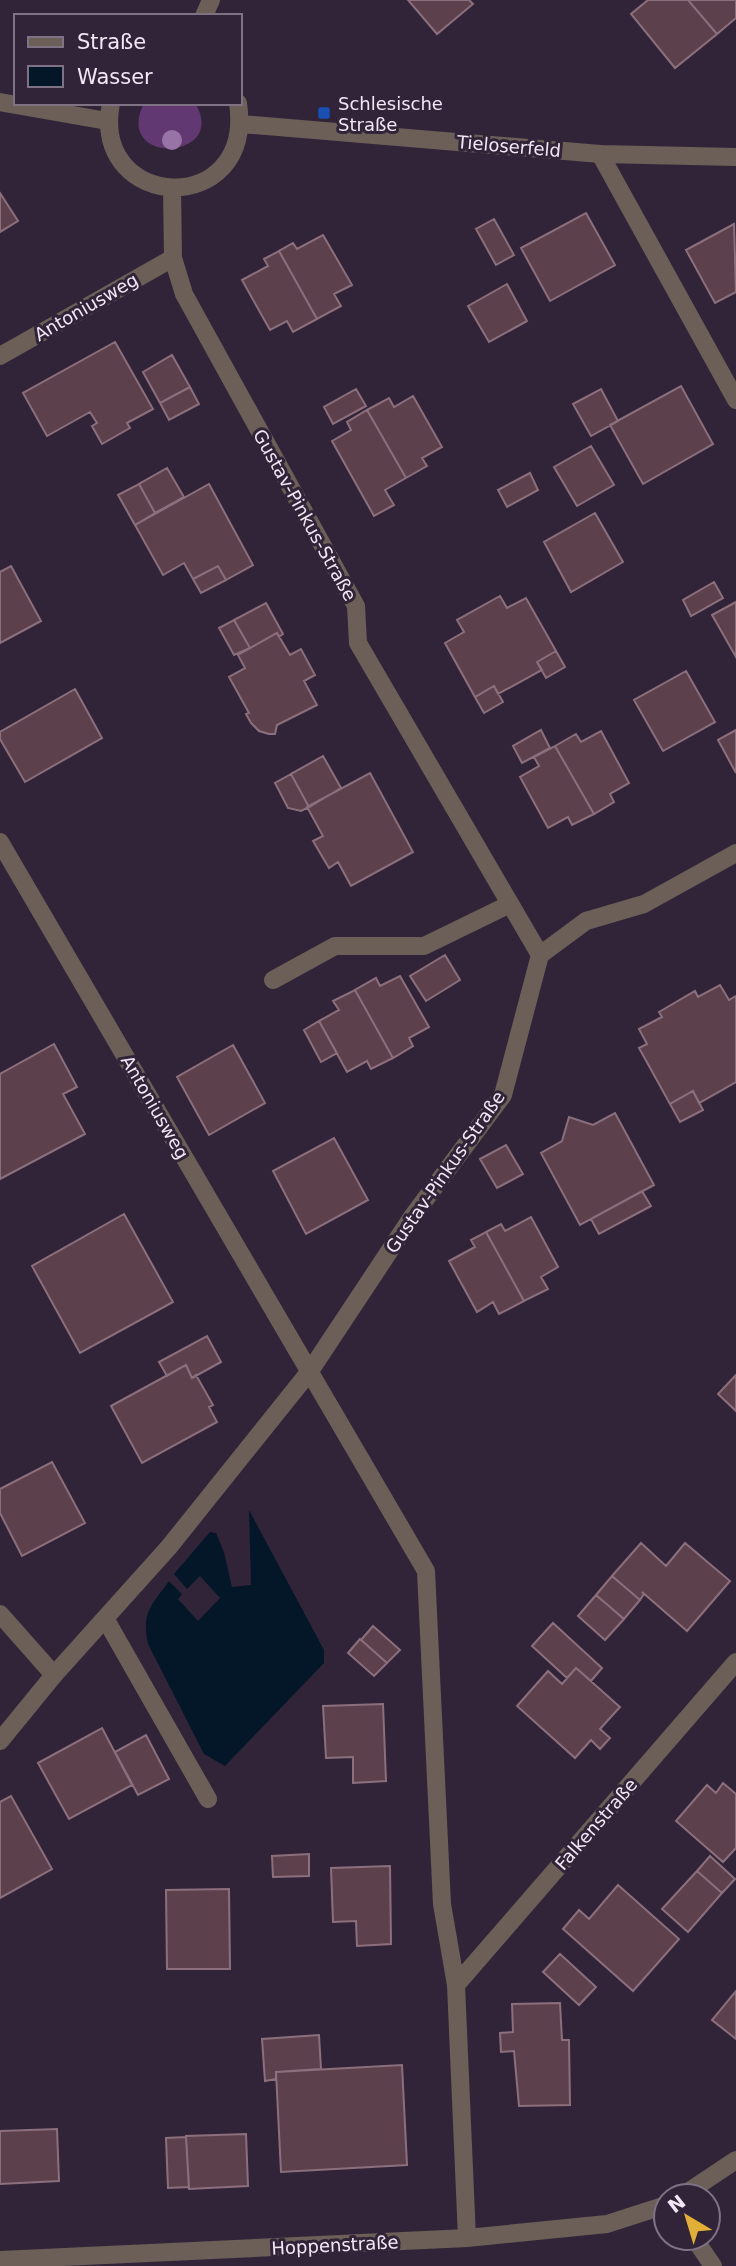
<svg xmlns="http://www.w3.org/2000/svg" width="736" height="2266" font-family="'DejaVu Sans',sans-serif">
	<rect width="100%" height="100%" fill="#322438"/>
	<path fill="#613871" d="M144 103H195C230 160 112 167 144 103Z"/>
	<path fill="#031728" d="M249 1510 324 1650V1663L225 1766 204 1754 148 1644C141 1612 152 1605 169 1581L182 1594 178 1599 198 1621 220 1598 200 1576 187 1589 174 1574 210 1532 216 1533 224 1552 232 1587 251 1585Z"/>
	<path fill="#5c414d" stroke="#8c6f7c" stroke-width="2" d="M408 0H469L473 4 437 34Z
		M648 0H688L717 34 675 68 631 14Z
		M688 0H736V18L717 34Z
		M0 193 18 221 0 232Z
		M586 213 615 265 550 301 521 248Z
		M494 219 514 255 496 265 476 229Z
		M734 224 736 292 715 303 686 250Z
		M323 235 352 285 334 294 341 306 317 319 279 251 293 243 297 249Z
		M279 251 317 319 293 332 287 321 270 330 242 280 268 266 264 259Z
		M507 284 527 321 489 342 468 306Z
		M115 342 153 409 127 423 130 428 102 444 92 426 97 423 90 412 47 436 23 393Z
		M172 355 190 387 160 403 143 372Z
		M681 386 713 444 643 484 610 425Z
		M190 387 199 404 169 420 160 403Z
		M356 389 366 406 333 424 324 407Z
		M601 389 618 421 591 436 573 404Z
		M413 396 442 447 422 458 427 466 406 478 367 410 389 398 394 407Z
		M367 410 406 478 385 490 394 505 374 516 332 441 351 430 347 422Z
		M591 446 614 485 577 506 554 467Z
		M167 468 184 497 155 513 139 484Z
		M530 473 538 490 507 507 498 490Z
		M139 484 155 513 135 525 118 495Z
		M209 484 253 565 226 580 218 566 193 579 184 563 163 575 135 525Z
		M595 513 623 562 571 592 544 542Z
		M11 566 41 621 0 643V572Z
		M218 566 226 580 201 593 193 579Z
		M714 582 723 598 691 616 683 600Z
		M500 596 507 608 526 598 556 651 537 662 542 670 498 694 494 686 475 697 445 643 464 632 457 620Z
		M736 602V657L712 615Z
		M266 603 283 634 279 637 277 633 250 648 234 620Z
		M234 620 250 648 234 655 219 628Z
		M277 633 290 655 301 649 315 675 304 681 317 705 277 725 275 734H269L259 731 251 723 246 714 249 713 229 677 245 668 238 655Z
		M556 651 565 667 546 678 537 662Z
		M686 671 715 722 663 751 634 700Z
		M494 686 503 702 484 713 475 697Z
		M75 689 102 738 25 782 0 739V732Z
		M541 730 550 748 522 763 513 746Z
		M736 730V773L718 740Z
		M601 731 629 783 610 794 614 802 594 814 555 746 576 734 581 742Z
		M555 746 594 814 572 825 568 817 548 828 520 777 539 766 534 757Z
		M323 756 341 788 309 807 291 774Z
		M370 773 413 852 351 886 338 862 329 868 313 841 323 836 307 807Z
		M291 774 309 807 301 811 288 808 275 783Z
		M445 955 460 980 426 1001 410 976Z
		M400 976 429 1027 409 1038 413 1046 393 1058 355 990 376 978 380 986Z
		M720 985 729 1000 736 996V1082L699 1103 693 1091 670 1104 639 1048 647 1044 639 1029 662 1017 659 1012 695 991 698 997Z
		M355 990 393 1058 371 1069 367 1061 347 1072 319 1021 339 1010 333 1001Z
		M319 1021 337 1053 321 1062 304 1030Z
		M54 1044 77 1087 63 1094 85 1134 0 1179V1074Z
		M233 1045 265 1103 209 1135 177 1077Z
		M693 1091 703 1110 680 1122 670 1104Z
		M615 1113 654 1185 580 1225 541 1153 562 1141 569 1117 593 1125Z
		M334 1138 368 1200 306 1234 273 1171Z
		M506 1145 523 1174 497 1188 480 1159Z
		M642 1191 651 1206 599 1234 591 1219Z
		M124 1214 173 1302 80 1353 32 1266Z
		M531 1217 558 1267 541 1277 548 1289 524 1301 486 1232 501 1224 505 1231Z
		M486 1232 524 1301 499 1314 493 1302 477 1312 449 1261 475 1247 471 1240Z
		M207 1336 221 1362 192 1378 186 1365 167 1376 159 1362Z
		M186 1365 192 1378 196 1375 213 1405 209 1407 217 1422 142 1463 111 1406Z
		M736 1375V1411L718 1394Z
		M52 1462 85 1523 22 1556 0 1513V1489Z
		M641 1543 666 1566 685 1543 730 1581 687 1631 642 1592 644 1594 640 1600 612 1576Z
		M612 1576 640 1600 624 1619 596 1595Z
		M596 1595 624 1619 605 1640 578 1616Z
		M553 1623 602 1668 591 1681 576 1668 567 1678 532 1646Z
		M373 1626 400 1650 387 1663 361 1640Z
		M360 1639 387 1663 374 1676 348 1653Z
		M576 1668 620 1707 600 1729 610 1738 600 1749 591 1740 575 1758 517 1706 548 1671 562 1684Z
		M383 1704 386 1781 353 1783V1757L326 1758 323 1706Z
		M102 1728 132 1785 69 1819 38 1763Z
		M146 1735 169 1779 138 1795 115 1752Z
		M723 1783 736 1794V1848L723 1862 676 1821 707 1785 716 1793Z
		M11 1796 52 1869 0 1898V1802Z
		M309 1854V1876L273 1877 272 1856Z
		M710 1856 735 1879 722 1893 697 1871Z
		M390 1866 391 1944 357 1946 356 1921 333 1922 331 1868Z
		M697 1871 722 1893 688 1932 662 1909Z
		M618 1885 679 1939 633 1991 563 1929 579 1910 589 1919Z
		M229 1889 230 1969H167L166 1890Z
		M560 1954 596 1987 579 2005 543 1972Z
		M736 1991V2039L712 2020Z
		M560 2003 562 2040H569L570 2105 519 2106 514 2051 501 2052 500 2033 513 2032 512 2004Z
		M319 2035 321 2069 276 2072V2079L265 2081 262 2039Z
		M402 2065 407 2165 281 2172 276 2072Z
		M57 2129 59 2181 0 2184V2131Z
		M246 2134 248 2186 189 2189 186 2136Z
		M186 2137 189 2187 168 2188 166 2138Z"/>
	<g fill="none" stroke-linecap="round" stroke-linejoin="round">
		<path stroke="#6b5f58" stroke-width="18" d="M600 154 736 400
			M106 1620 208 1799
			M0 1741 54 1675"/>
		<path stroke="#6b5f58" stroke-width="18" d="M204 16 211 0
			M0 102 107 121
			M111 103C90 212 255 219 238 103
			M241 124 600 154 736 157
			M0 356 173 258
			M0 842 426 1571 442 1904 456 1985
			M540 955 586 921 644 904 736 853
			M273 980 335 946H424L508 905
			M0 1614 54 1675 169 1547 310 1371 412 1217 503 1095 540 955 358 643 356 606 184 294 173 258 172 189
			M682 2196 736 2160
			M467 2238 456 1985 736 1662
			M694 2238 713 2266
			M0 2260 467 2238 607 2224 666 2205"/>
	</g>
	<circle fill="#9774a5" cx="172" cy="140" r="10"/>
	<rect fill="#1a4fb4" stroke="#322438" stroke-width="2.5" x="317" y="106" width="14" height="14" rx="3.5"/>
	<g text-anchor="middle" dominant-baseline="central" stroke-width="6" stroke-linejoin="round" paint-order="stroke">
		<g font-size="18" fill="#f1e7f5" stroke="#322438" text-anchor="start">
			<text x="338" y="103">Schlesische<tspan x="338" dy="21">Straße</tspan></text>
		</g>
		<g font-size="18" fill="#f1e7f5" stroke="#322438">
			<text transform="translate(509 146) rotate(5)">Tieloserfeld</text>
			<text transform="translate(86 307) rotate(-30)">Antoniusweg</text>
			<text transform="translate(305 515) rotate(61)">Gustav-Pinkus-Straße</text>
			<text transform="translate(155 1107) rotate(60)">Antoniusweg</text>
			<text transform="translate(445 1172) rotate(-55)">Gustav-Pinkus-Straße</text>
			<text transform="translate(596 1824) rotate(-49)">Falkenstraße</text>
			<text transform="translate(335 2245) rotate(-3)">Hoppenstraße</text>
		</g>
	</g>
	<rect x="14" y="14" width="228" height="91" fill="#322438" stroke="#7e7284" stroke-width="2"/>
	<rect x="28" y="37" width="35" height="10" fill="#6b5f58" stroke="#7e7284" stroke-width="2"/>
	<text x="77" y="49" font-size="21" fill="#f1e7f5">Straße</text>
	<rect x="28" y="66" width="35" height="21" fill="#031728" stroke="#7e7284" stroke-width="2"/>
	<text x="77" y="84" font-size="21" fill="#f1e7f5">Wasser</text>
	<g transform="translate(687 2217) rotate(322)"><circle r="33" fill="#322438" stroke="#7e7284" stroke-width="2"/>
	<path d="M0-5L12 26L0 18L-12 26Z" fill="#e2af34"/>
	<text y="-10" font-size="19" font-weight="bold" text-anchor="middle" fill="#f1e7f5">N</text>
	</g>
</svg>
